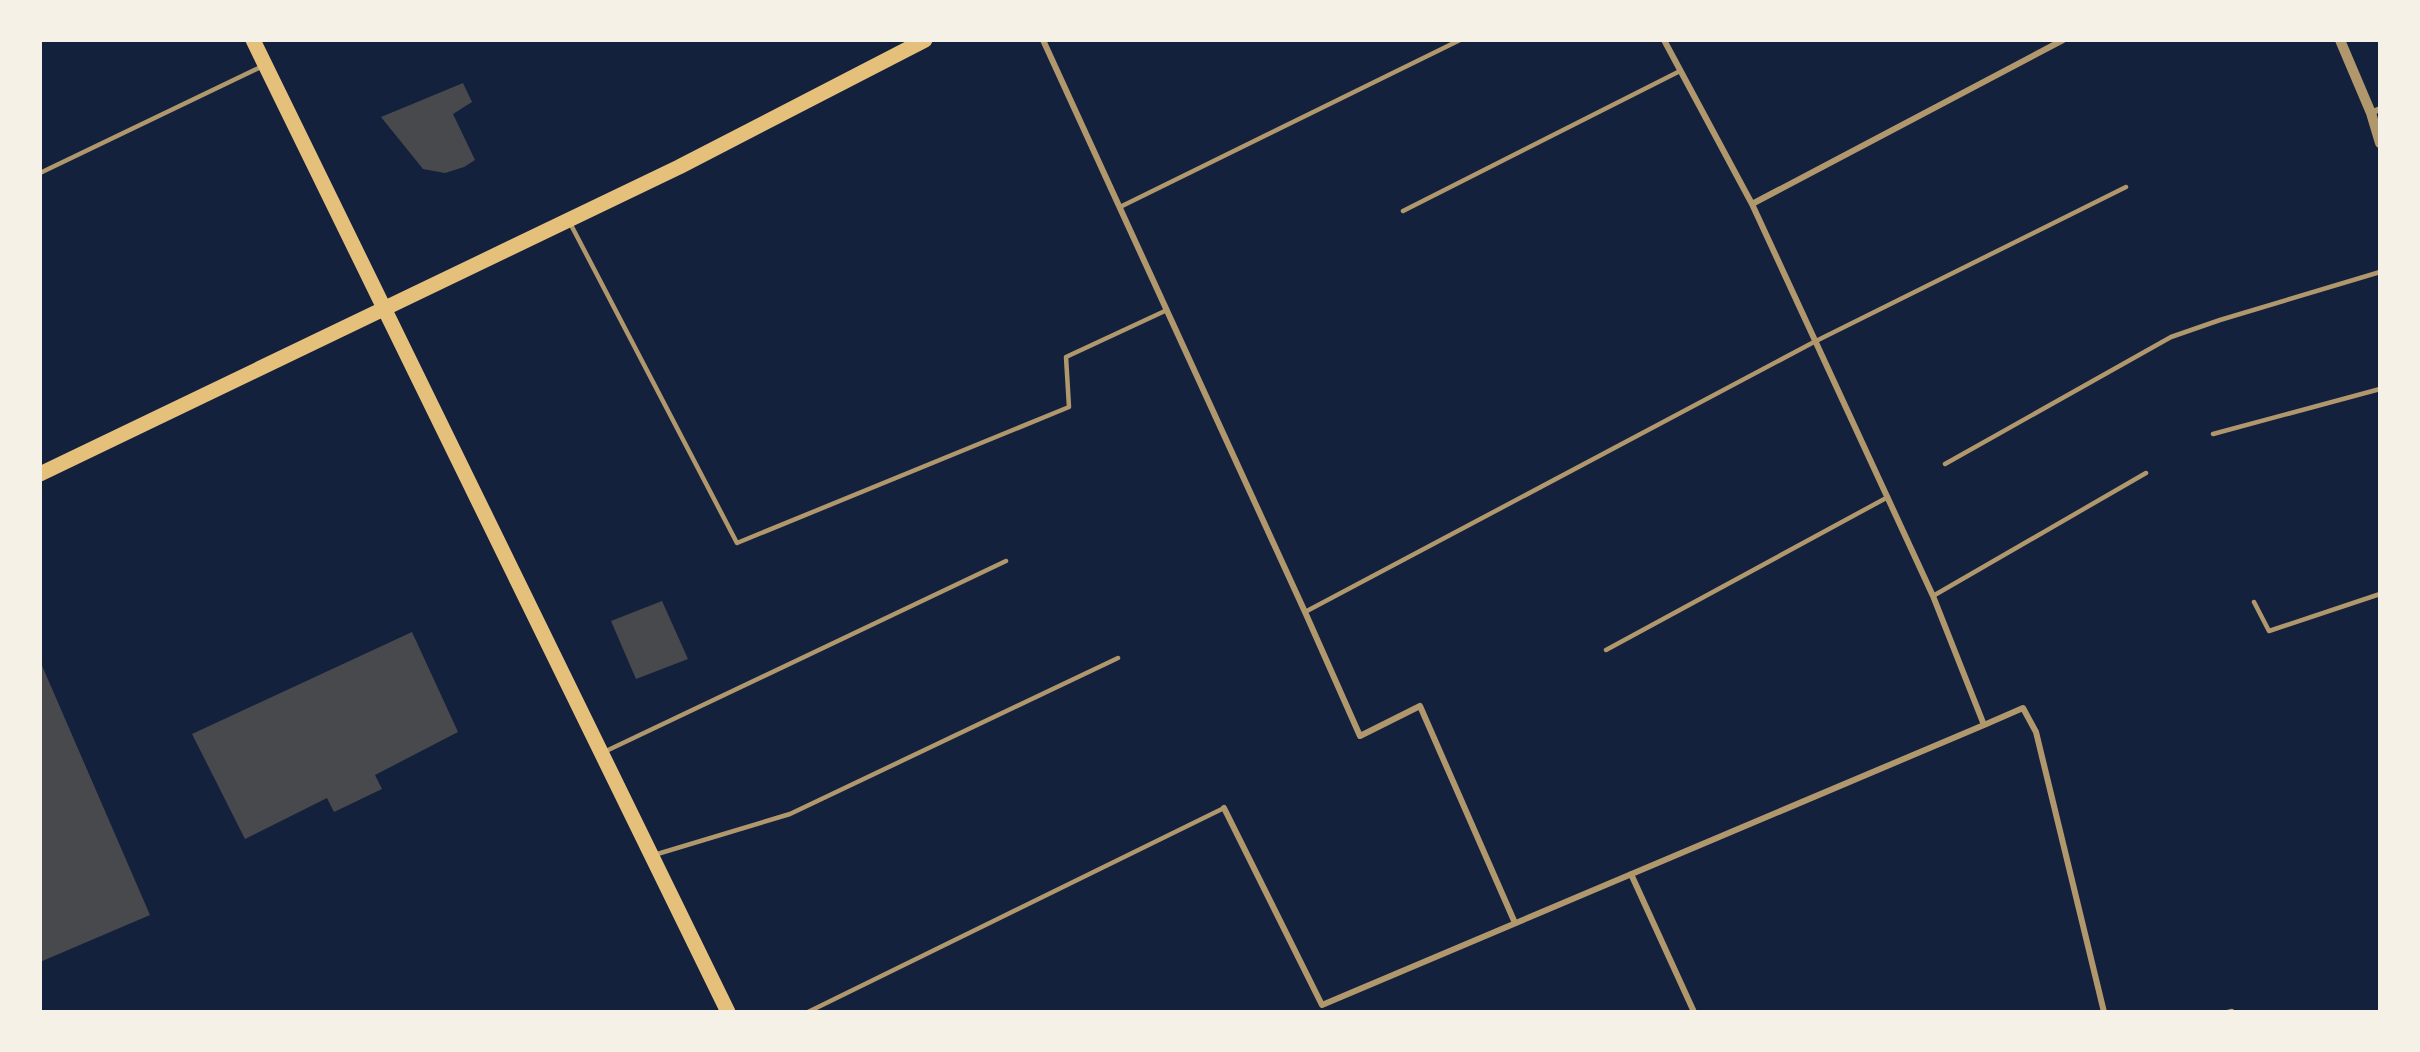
<svg xmlns="http://www.w3.org/2000/svg" width="2420" height="1052" font-family="Commissioner,sans-serif">
	<rect width="100%" height="100%" fill="#14213d"/>
	<path fill="#48494c" d="M463 83 472 102 453 114 475 160 464 167 445 173 423 169 381 117Z
		M662 601 688 659 636 679 611 621Z
		M412 632 458 732 375 775 382 789 334 812 327 798 245 839 192 734Z
		M40 661 150 915 40 962Z"/>
	<g fill="none" stroke-linecap="round" stroke-linejoin="round">
		<path stroke="#b1986c" stroke-width="4.5" d="M40 173 263 66
			M1120 207 1460 40
			M1403 211 1680 71
			M570 223 737 543 1069 407 1066 357 1167 310
			M2213 434 2380 389
			M1945 464 2171 337 2220 320 2380 272
			M1933 596 2146 473
			M2254 602 2269 631 2380 594
			M1305 612 1814 342 2126 187
			M1606 650 1888 497
			M604 752 1006 561
			M654 855 790 814 1118 658
			M808 1012 1224 808
			M2228 1012 2232 1011"/>
		<path stroke="#b1986c" stroke-width="6" d="M1043 40 1305 612 1360 736 1420 706 1515 923
			M1664 40 1752 204 1933 596 1984 725 2023 708 2036 732 2104 1012
			M2371 113 2380 109
			M1752 204 2063 40
			M1224 808 1322 1005 1984 725
			M1631 874 1694 1012"/>
		<path stroke="#b1986c" stroke-width="10" d="M2340 40 2371 113 2380 143"/>
		<path stroke="#e5c07b" stroke-width="15" d="M253 40 728 1012
			M40 474 679 167 925 40"/>
	</g>
	<rect width="2420" height="1052" fill="none" stroke="#f6f1e7" stroke-width="84"/>
</svg>
